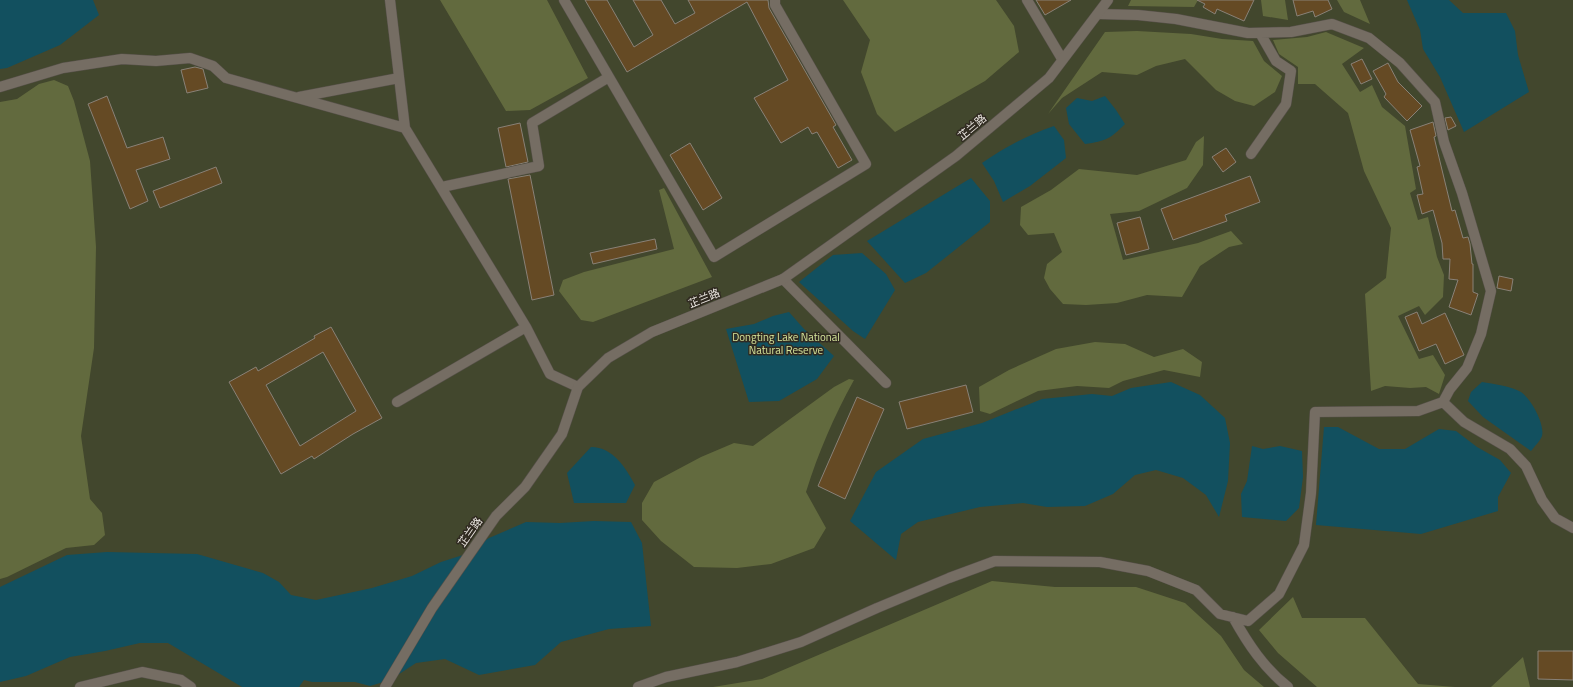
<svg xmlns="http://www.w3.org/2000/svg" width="1573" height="687" font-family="'Titillium Web','Noto Sans SC',sans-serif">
	<rect width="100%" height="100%" fill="#3a342b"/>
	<path fill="#42472d" d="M0 0H1573V687H0Z"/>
	<path fill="#626a3e" d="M440 0H547L588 78 530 110 506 111Z
		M843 0H996L1014 26 1019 52 985 81 895 132 877 114 861 72 870 40Z
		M1131 0H1198L1194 7 1128 6Z
		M1261 0H1285L1288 20 1263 16Z
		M1337 0H1360L1370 24 1344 12Z
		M1137 31 1191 34 1222 39 1253 41 1264 61 1282 76 1275 92 1254 106 1235 101 1216 90 1185 59 1156 66 1137 75 1102 72 1062 98 1048 114 1105 32Z
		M1326 32 1364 48 1342 64 1360 92 1372 85 1382 107 1405 126 1416 189 1410 193 1418 220 1428 217 1437 257 1444 275 1443 297 1425 315 1419 306 1398 316 1419 359 1433 355 1445 375 1439 394 1426 387 1410 388 1385 386 1371 391 1365 294 1386 278 1391 228 1364 171 1348 113 1315 84H1298V67L1279 54 1273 40 1307 37Z
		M54 80 68 86 74 101 90 161 96 247 94 348 81 436 90 499 102 513 105 535 94 545 66 548 7 577 0 579V102L17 99 39 84Z
		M1204 136 1203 165 1187 188 1139 211 1110 214 1123 260 1198 243 1231 231 1243 244 1229 247 1200 266 1182 297 1147 295 1117 303 1086 305 1063 304 1050 289 1044 278 1047 264 1062 252 1054 233 1028 235 1020 225 1021 207 1051 190 1079 169 1137 175 1186 160 1196 142Z
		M664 188 712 277 593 322 581 320 559 291 563 280 584 272 674 249 659 190Z
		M1095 342 1125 344 1154 357 1183 349 1202 362 1200 377 1164 370 1123 381 1109 388 1077 386 1038 391 990 414 980 411 979 387 1009 370 1056 349Z
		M849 379 854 380C834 416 818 453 806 492L826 528 814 548 771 564 737 568 694 567 661 541 642 520V503L654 482 701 457 734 443 753 446 834 387Z
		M992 581 1055 587H1136L1185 603 1221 636 1244 670 1264 687H713L762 679Z
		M1293 597 1302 618H1365L1418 684 1455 687H1317L1278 653 1259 630Z
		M1523 657 1530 687H1491Z"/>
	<path fill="#12505f" d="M0 0H93L99 15 60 45 7 68 0 69Z
		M1407 0H1449L1463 13H1506L1515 31 1518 55 1529 92 1464 132 1440 77 1423 49 1420 30Z
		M1105 96 1116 110 1125 124C1110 139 1106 141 1085 144L1069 124 1066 108 1077 98 1092 101Z
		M1054 126 1064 140 1066 158 1030 186 1003 202 994 181 982 163C1007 146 1026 136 1054 126Z
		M971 178 990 201V222L926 273 905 283 867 241Z
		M862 253 886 274 895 290 865 339 853 331 799 282 833 255Z
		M789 312 804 329 834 356 817 379 779 401 749 402 726 329 754 324 773 316Z
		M1171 382 1200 395 1225 418 1230 443 1228 481 1219 517 1206 495 1183 478 1156 470 1135 475 1113 494 1085 506 1047 507 1023 503 980 507 918 522 901 534 896 560 850 521 876 472 923 439 982 423 1042 399 1092 394 1112 396 1131 388Z
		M1482 382C1493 384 1511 386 1521 392 1531 399 1545 424 1542 436 1540 441 1534 447 1531 451L1483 417 1468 401 1471 392Z
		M1324 427H1338L1379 449H1405L1439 429 1456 431 1477 447 1500 460 1511 473 1498 497V511L1421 534 1316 525Z
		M1252 446 1263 449 1280 446 1302 451 1303 477 1299 508 1286 521 1242 517 1241 494 1247 481Z
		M591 447C613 447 626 468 635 485L626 503H574L567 473Z
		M594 521 631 522 642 543 651 626 609 629 561 642 535 665 479 675 445 659 416 663 390 680 370 686 355 682H312L304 680 299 687H242L168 643H140L105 651 70 657 26 676 0 682V587L67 555 107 552 197 554 263 573 279 582 291 595 316 600 372 588 412 576 441 562 463 555 489 538 526 522 560 523Z"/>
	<path fill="#654a24" stroke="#898177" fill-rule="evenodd" d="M585 0H607L634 47 653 35 633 0H661L675 24 695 13 688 0H768L769 8 836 125 833 127 852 160 838 168 817 132 812 134 808 127 781 143 754 98 788 80 747 2 627 72Z
		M1036 0H1071L1045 15Z
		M1197 0H1254L1244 21 1217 9 1215 14 1203 7 1205 4Z
		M1293 0H1328L1332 9 1315 17 1313 11 1297 16Z
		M1362 59 1372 79 1361 84 1351 64Z
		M1388 63 1398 82 1422 106 1407 121 1384 97 1386 94 1373 71Z
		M195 67 203 69 208 88 187 93 181 70Z
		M107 96 127 148 163 137 170 159 136 170 148 201 130 209 88 104Z
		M1451 117 1456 126 1448 130 1445 118Z
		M1433 122 1436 136 1434 137 1452 211 1455 210 1463 238 1468 237 1470 244 1472 264H1473V292L1478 294 1471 315 1449 307 1458 280 1449 279 1450 259H1443L1442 243 1433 210 1422 214 1417 195 1423 194 1417 167 1420 166 1410 130Z
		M520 123 528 162 506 167 498 128Z
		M690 143 722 198 703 210 670 155Z
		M1226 148 1236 162 1223 172 1212 157Z
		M216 167 222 183 160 208 153 191Z
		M530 175 554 295 532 300 508 179Z
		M1250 176 1260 202 1225 215 1227 221 1173 240 1161 209Z
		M1140 217 1149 249 1126 255 1117 223Z
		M655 239 657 249 593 264 590 253Z
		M1499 276 1513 279 1511 291 1497 288Z
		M1417 312 1422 324 1445 313 1464 355 1445 364 1436 344 1419 351 1405 317Z
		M331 327 382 418 353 434 314 459 312 456 281 474 229 382 256 367 258 371 315 338 314 336ZM323 352 356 411 300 446 266 385Z
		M966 385 973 412 907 429 899 402Z
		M857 397 884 409 845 499 818 486Z
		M1538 651H1573V680L1538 679Z"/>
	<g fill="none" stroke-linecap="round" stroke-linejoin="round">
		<g stroke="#565049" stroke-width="11">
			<path id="minor" d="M390 0 405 128
				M564 0 714 257 866 164 775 5V0
				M1027 0 1062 59
				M1098 14 1138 15 1176 19 1248 33 1291 32 1332 24 1369 38 1400 63 1435 102 1444 142 1462 193 1491 291 1481 334 1467 368 1450 389 1443 402 1464 422 1510 449 1526 466 1542 500 1555 518 1573 528
				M0 87 63 68 122 59 156 61 190 58 213 66 226 78 405 128 526 327 550 374 578 387
				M299 97 399 78
				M1251 154 1286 104 1291 71 1276 61 1260 33
				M442 187 539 166 532 123 609 77
				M783 279 886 383
				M397 402 526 327
				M1233 617C1248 644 1264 668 1288 687
				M80 687 142 672 181 680 191 687
				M638 687 666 677 737 662 801 642 877 608 949 578 995 561 1100 562 1148 571 1196 590 1220 614 1248 621 1279 594 1304 545 1311 493 1315 412 1418 411 1443 402"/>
		</g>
		<g stroke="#565049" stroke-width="11">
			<path id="tertiary" d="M385 687 432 608 496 516 525 487 562 434 578 387 608 358 652 332 783 279 956 156 1049 78 1108 0"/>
		</g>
		<use href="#minor" stroke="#756d63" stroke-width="10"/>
		<use href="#tertiary" stroke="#756d63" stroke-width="10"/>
	</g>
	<g text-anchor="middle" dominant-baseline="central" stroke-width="3" stroke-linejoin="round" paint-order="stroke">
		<g font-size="11" fill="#ebe7e1" stroke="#302a21">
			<text transform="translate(972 127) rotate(-40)">芷兰路</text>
			<text transform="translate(704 298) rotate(-22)">芷兰路</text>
			<text transform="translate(470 532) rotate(-55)">芷兰路</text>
		</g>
		<g font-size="11" fill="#d5e49b" stroke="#302a21">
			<text x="786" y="337">Dongting Lake National<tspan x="786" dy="13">Natural Reserve</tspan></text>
		</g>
	</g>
</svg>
